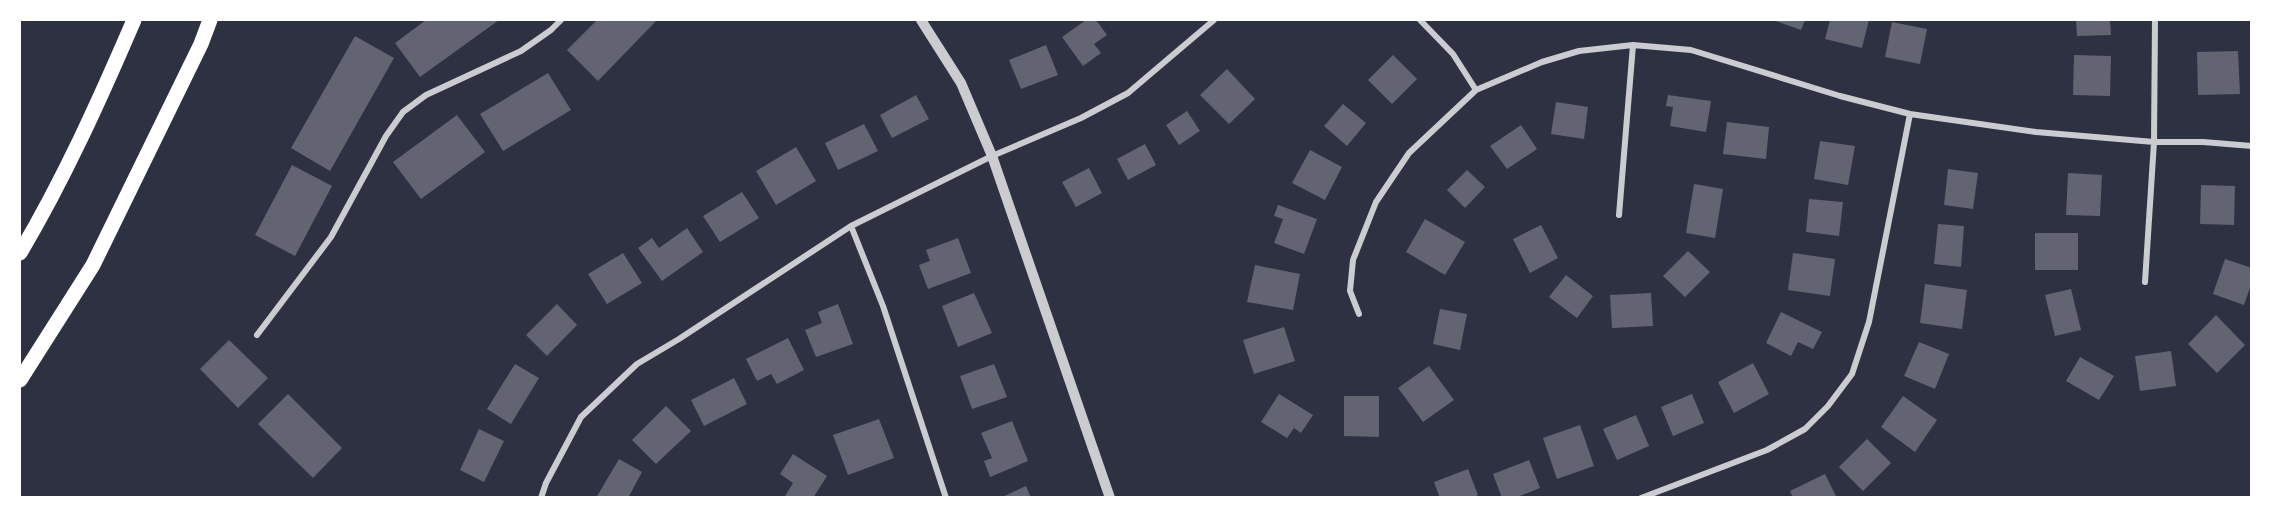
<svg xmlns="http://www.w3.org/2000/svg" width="2271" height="517" font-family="Barlow,sans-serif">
	<rect width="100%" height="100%" fill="#2d3142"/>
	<path fill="#626471" d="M426 20H499L420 77 395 43Z
		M597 20H657L598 81 567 50Z
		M1086 20H1096L1107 35 1094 44 1101 53 1083 66 1062 37Z
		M1773 20H1805L1801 30Z
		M1830 20H1869L1862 48 1825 39Z
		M2076 20H2110L2111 35 2077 36Z
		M1892 22 1927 29 1920 64 1885 57Z
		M355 36 394 58 330 171 291 148Z
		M1046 45 1058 75 1021 89 1009 60Z
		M2238 51 2240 94 2198 95 2197 52Z
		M1393 55 1417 79 1392 104 1368 80Z
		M2074 55 2111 56 2110 96 2073 95Z
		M1227 69 1255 99 1229 124 1200 95Z
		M548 73 571 110 503 151 480 114Z
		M916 95 929 119 892 138 880 115Z
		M1668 95 1711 101 1706 132 1670 126 1673 107 1666 106Z
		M1556 102 1588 107 1584 139 1551 134Z
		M1343 104 1366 123 1347 146 1324 126Z
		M1187 111 1200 131 1179 145 1166 125Z
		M457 115 485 152 421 199 393 162Z
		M1727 122 1769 127 1766 159 1723 154Z
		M864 124 878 151 838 170 825 143Z
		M1521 125 1537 149 1507 169 1490 146Z
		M1820 141 1855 146 1848 185 1814 179Z
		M1145 144 1156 165 1128 180 1117 159Z
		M796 147 816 181 776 205 756 171Z
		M1310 150 1342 167 1325 200 1292 183Z
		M292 165 332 186 295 256 255 235Z
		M1089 168 1102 193 1076 207 1062 182Z
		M1948 169 1978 173 1973 209 1944 205Z
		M1467 170 1485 187 1465 208 1447 190Z
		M2068 173 2102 175 2100 216 2066 215Z
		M1694 184 1723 189 1715 238 1686 233Z
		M2201 185 2235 186 2234 225 2200 224Z
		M742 192 759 218 720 242 703 216Z
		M1809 199 1843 202 1839 236 1806 232Z
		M1278 205 1317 219 1304 254 1274 243 1283 219 1274 216Z
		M1425 219 1465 242 1445 275 1406 252Z
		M1938 224 1964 226 1961 267 1934 264Z
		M1541 225 1558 258 1530 273 1513 239Z
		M687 228 703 252 662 281 638 248 652 238 659 248Z
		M2035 233H2078V270H2035Z
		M958 238 971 273 928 289 919 265 930 261 926 250Z
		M1688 251 1710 272 1685 297 1663 276Z
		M623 253 642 283 607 304 588 274Z
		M1793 253 1835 259 1830 296 1788 290Z
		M2225 259 2252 268V282L2244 305 2213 294Z
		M1255 265 1300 274 1293 310 1247 302Z
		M1566 275 1593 296 1577 318 1549 297Z
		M1925 284 1967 290 1962 329 1920 323Z
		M2071 289 2081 330 2055 336 2045 295Z
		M974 293 992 333 958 347 942 306Z
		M1651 293 1653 326 1612 328 1610 295Z
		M557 304 577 325 547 356 526 335Z
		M838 304 853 344 816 357 805 330 822 323 818 312Z
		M1440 309 1467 314 1460 350 1433 344Z
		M1781 312 1822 332 1813 349 1798 342 1791 356 1766 343Z
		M2216 315 2245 345 2217 373 2188 344Z
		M1284 327 1295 361 1254 374 1243 340Z
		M788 338 804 370 777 384 771 374 757 381 746 359Z
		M229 340 268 378 238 408 200 369Z
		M1919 342 1949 354 1935 389 1904 376Z
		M2171 351 2176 386 2140 391 2135 356Z
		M2080 357 2114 376 2099 400 2066 381Z
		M1753 363 1769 394 1734 413 1718 382Z
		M515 364 539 378 511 424 487 409Z
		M994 364 1007 397 972 409 960 376Z
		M1429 366 1454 400 1423 422 1398 388Z
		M734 378 747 404 704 426 691 400Z
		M288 394 342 448 313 478 258 424Z
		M1279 394 1313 415 1301 433 1294 428 1287 438 1261 422Z
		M1692 394 1704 423 1673 436 1661 407Z
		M1344 396H1379V437L1344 436Z
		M1903 396 1937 420 1915 452 1881 427Z
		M666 406 691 431 656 464 632 440Z
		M1636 415 1649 446 1617 460 1603 429Z
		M879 419 894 458 848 475 833 435Z
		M1012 421 1028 461 990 477 984 461 992 458 981 433Z
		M1580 425 1594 466 1557 479 1543 438Z
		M479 429 504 441 484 482 460 470Z
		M1867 439 1891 463 1863 491 1839 467Z
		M793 454 827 476 813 498H784L793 483 780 474Z
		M619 459 642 472 628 498H596Z
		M1529 460 1540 488 1515 498H1502L1493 474Z
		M1468 469 1478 495 1472 498H1440L1434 482Z
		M1825 474 1837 498H1793L1790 491Z
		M1026 486 1031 498H1000Z"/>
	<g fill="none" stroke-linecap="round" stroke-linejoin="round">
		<path stroke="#caccd0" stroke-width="6" d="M1420 20 1453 54 1476 90
			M1619 215 1633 45
			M851 226 883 306 946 498
			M2145 282 2154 142 2155 20
			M1359 314 1350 291 1353 260 1376 202 1409 153 1476 90 1542 62 1579 51 1633 45 1691 50 1840 96 1910 114 2036 132 2154 142H2203L2252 146
			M257 335 331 237 386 136 403 112 426 95 521 51 551 30 561 20
			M541 498 546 483 581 417 637 364 679 339 851 226 992 156 1081 118 1128 93 1214 20
			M1641 498 1767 450 1805 429 1828 406 1852 374 1869 322 1910 114"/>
		<path stroke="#caccd0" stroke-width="10" d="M921 20 961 83 992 156 1110 498"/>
		<path stroke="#fff" stroke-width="15" d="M20 253C64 179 100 99 134 20
			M20 380 93 265 201 44 210 20"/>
	</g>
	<rect width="2271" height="517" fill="none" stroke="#ffffff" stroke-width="42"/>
</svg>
